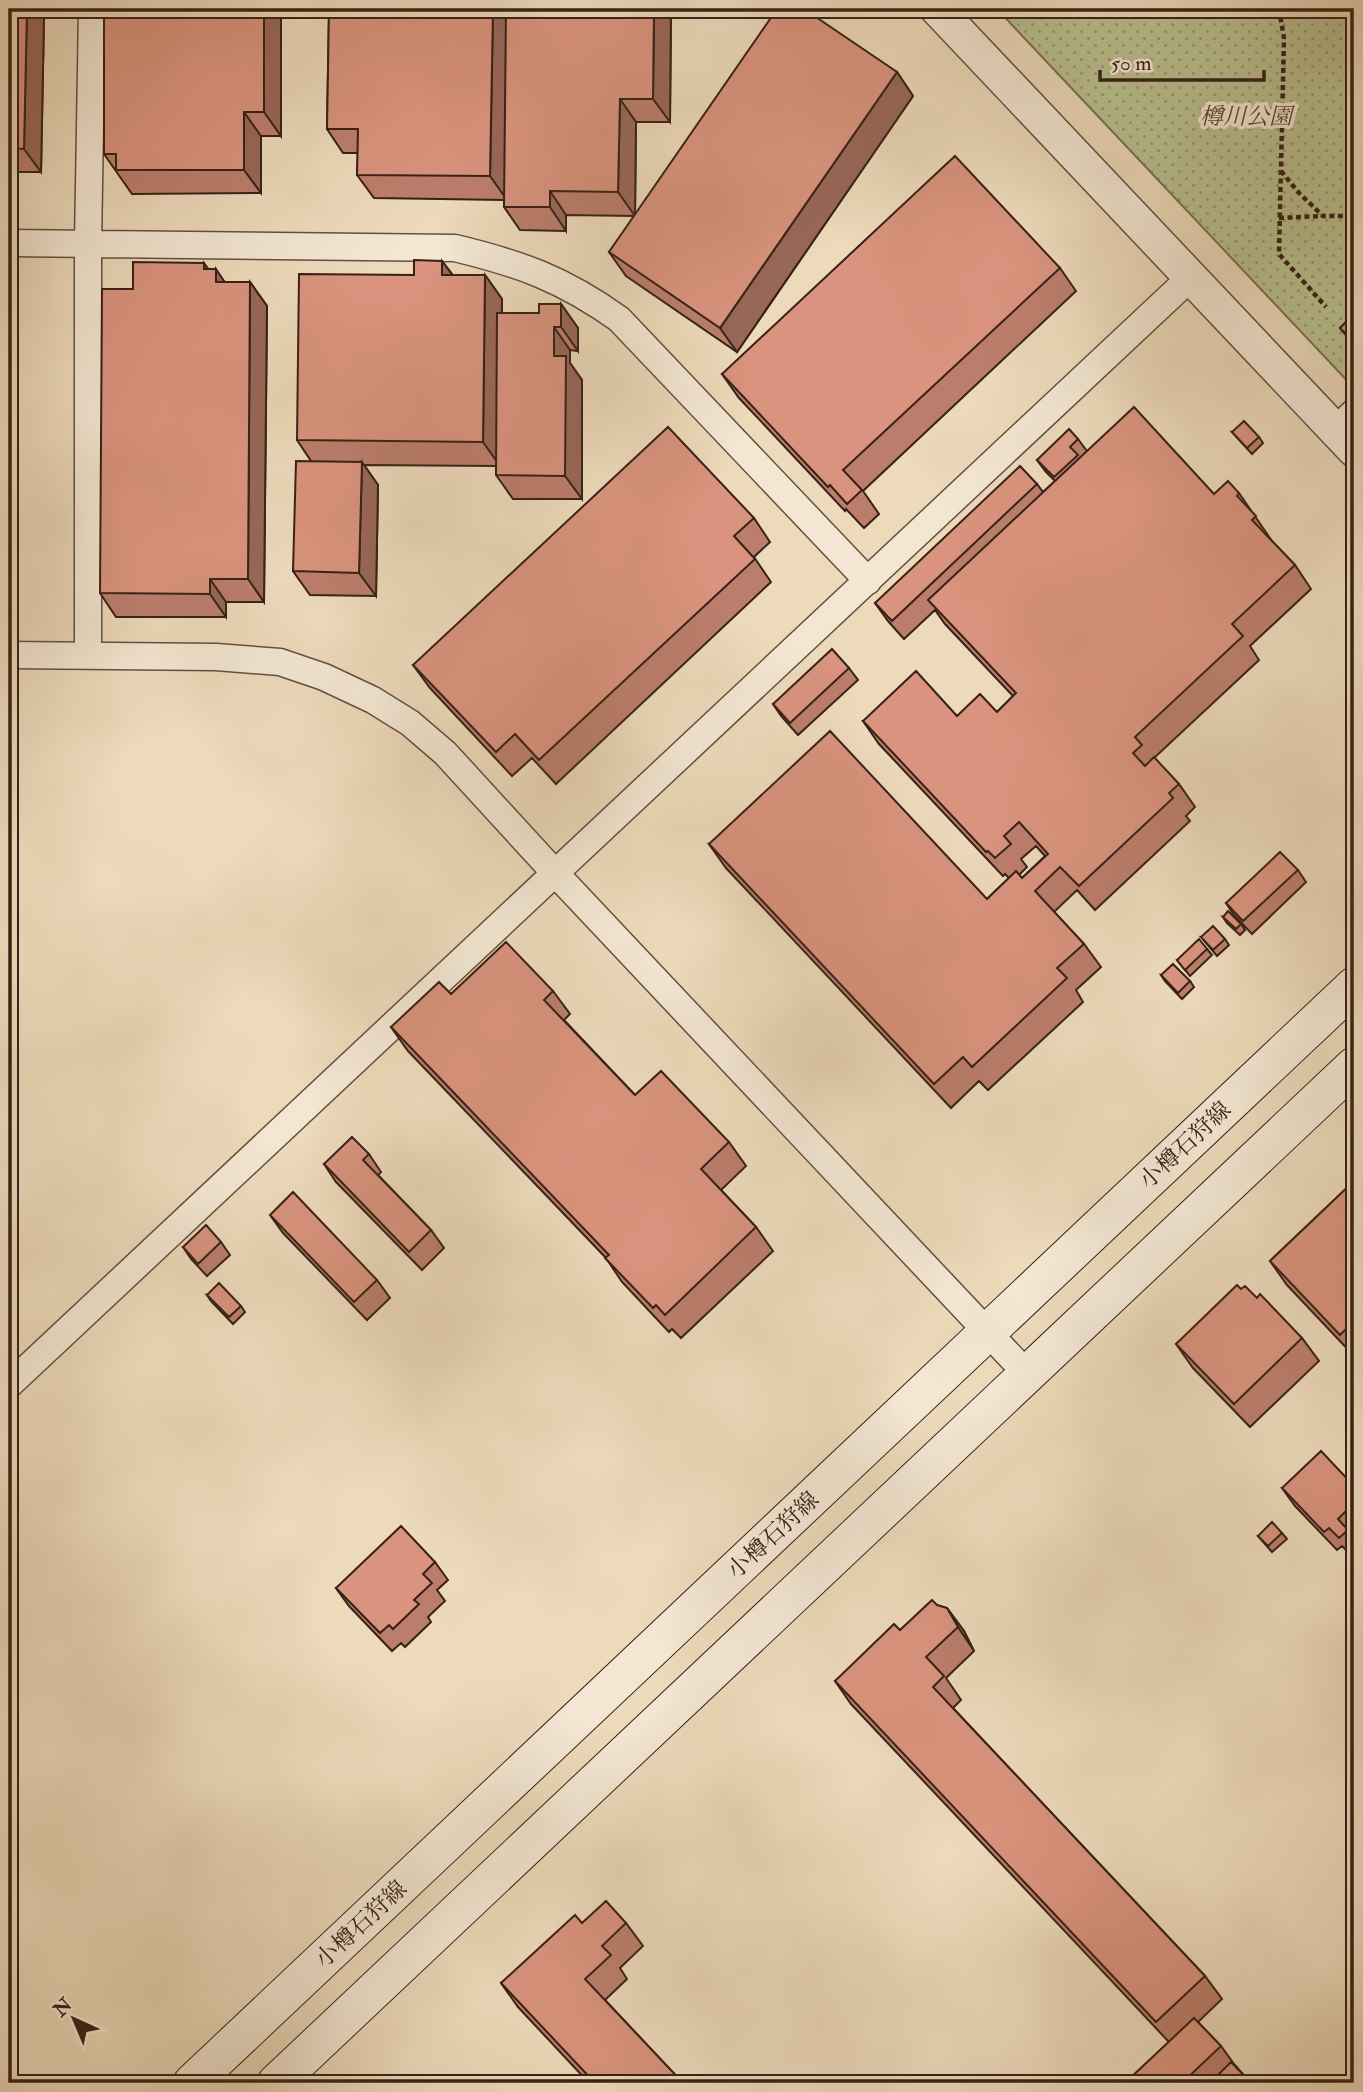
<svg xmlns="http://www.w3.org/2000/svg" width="1363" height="2092" font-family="'IM FELL Double Pica','Noto Serif JP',serif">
	<defs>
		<pattern id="park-dots" width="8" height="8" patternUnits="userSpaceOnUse" patternTransform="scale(1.75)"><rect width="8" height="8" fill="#b9bf90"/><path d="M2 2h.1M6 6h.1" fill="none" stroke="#979b75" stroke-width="1.8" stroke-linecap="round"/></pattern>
	</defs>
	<rect width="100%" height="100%" fill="#eddabb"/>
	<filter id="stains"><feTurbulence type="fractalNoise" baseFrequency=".00286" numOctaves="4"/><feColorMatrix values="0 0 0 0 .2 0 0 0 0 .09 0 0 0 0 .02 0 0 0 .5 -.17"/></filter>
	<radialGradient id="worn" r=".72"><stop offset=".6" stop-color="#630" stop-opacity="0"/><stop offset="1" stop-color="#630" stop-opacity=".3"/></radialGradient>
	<path fill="url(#park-dots)" stroke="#787054" stroke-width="2" d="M997 9H1354V388Z"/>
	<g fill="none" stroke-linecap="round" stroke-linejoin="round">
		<g stroke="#644f40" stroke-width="17">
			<path id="service" d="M1331 426 1354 404"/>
		</g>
		<g stroke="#644f40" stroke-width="29">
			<path id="minor" d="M9 243 455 248C521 264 563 279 619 319L868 581
				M9 655 216 657 280 662 324 677 373 700 410 723 445 753 556 874 1027 1374
				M88 655V244L92 9
				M9 1385 1191 277"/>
		</g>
		<g stroke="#644f40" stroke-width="36">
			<path id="tertiary" d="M937 9 1354 450"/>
		</g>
		<g stroke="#372117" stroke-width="39">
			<path id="secondary" d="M192 2083 1354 986
				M276 2083 1354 1066"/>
		</g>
		<path stroke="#372117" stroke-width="4.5" stroke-dasharray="5 3.5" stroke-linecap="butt" d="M1279 9 1284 38 1279 254 1326 307
			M1282 15 1288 9
			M1281 171 1299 193 1323 216H1354
			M1279 218 1323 216"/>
		<use href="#service" stroke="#f3e7d3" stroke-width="14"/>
		<use href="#minor" stroke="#f3e7d3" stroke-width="26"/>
		<use href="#tertiary" stroke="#f3e7d3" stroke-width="33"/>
		<use href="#secondary" stroke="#f3e7d3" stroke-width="37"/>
	</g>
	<path fill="#bb7e6c" stroke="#372117" stroke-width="2" fill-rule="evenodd" d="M9 9H38L44 17 41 172H9Z
		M281 9V136H261V193L132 194 104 154Z
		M329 9H671L670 122H636L635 215 897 72 913 96 737 352 626 276 609 252 635 216 566 215V231L520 230 504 207V200L374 198 357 175 358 153H343L327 129Z
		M442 261 453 275H485L502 299V313H539L561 304 578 328V351L570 350V363L582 380V499H513L496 475V466L364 465 378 485 376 596 310 595 293 571 311 461 297 440 414 275Z
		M1060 268 1076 291 863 491 879 514 864 528 846 509 845 511 739 398 722 374Z
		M209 269 225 282H250L267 306 264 602H226V617H116L100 593 133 289Z
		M1354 314V345L1340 328Z
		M1232 432 1259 437 1263 443 1252 454Z
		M1078 439 1087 451 1214 494 1239 493 1272 541 1295 565 1311 589 1250 646 1259 660 1154 758 1179 784 1195 807 1186 816 1190 821 1095 910 1077 890 1054 912 1084 944 1101 967 1076 990 1083 1002 988 1090 979 1081 951 1108 726 868 709 844 987 899 1009 878 1005 874 1003 876 879 744 863 721 957 716 997 712 1013 696 945 624 935 610 904 639 888 621 875 603 1037 484 1043 492 1055 481 1046 472 1037 460ZM1036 846 1045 856 1022 878 1019 875 1027 867 1021 859Z
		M754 518 770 542 754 557 771 582 556 784 532 758 512 776 430 688 413 665Z
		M849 668 858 680 798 735 781 716 773 704Z
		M1298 870 1306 882 1252 934 1234 915 1226 903Z
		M1223 917 1241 924 1245 930 1240 935 1227 923Z
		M1201 937 1225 939 1229 945 1217 956Z
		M1207 949 1212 955 1190 976 1177 960Z
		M1161 975 1190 981 1194 987 1182 999 1165 981Z
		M553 991 570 1014 564 1020 635 1095 729 1142 746 1166 721 1190 756 1227 773 1251 681 1338 672 1329 669 1332 622 1282 606 1258 408 1051 391 1027 451 994Z
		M369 1154 381 1172 378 1175 431 1230 444 1248 422 1270 336 1182 324 1164Z
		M1354 1181V1356L1287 1285 1270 1261Z
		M270 1215 377 1280 390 1298 367 1320 283 1233Z
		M221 1242 230 1255 207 1276 191 1259 183 1247Z
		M1241 1289 1257 1298 1302 1338 1319 1361 1250 1427 1193 1368 1176 1344Z
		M207 1295 241 1306 245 1312 233 1324 211 1301Z
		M1354 1486V1533L1352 1535 1354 1538V1554L1352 1556 1342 1546 1337 1550 1295 1506 1282 1488Z
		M1282 1533 1287 1539 1272 1552 1258 1536Z
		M435 1562 448 1580 437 1590 445 1601 428 1617 431 1622 405 1647 401 1643 392 1651 349 1606 336 1588Z
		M937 1605 947 1608 964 1631 974 1651 946 1678 961 1700 953 1708 1205 1976 1222 1999 1198 2022 1221 2046 1234 2064 1251 2083H1224L1220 2077 1214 2083H1125L1169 2042 851 1704 835 1681 900 1630Z
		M582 1923H626L643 1946 620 1968 627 1979 605 2000 683 2083H589L518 2007 501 1983Z"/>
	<path fill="#986758" stroke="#372117" stroke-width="2" d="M27 9H38L44 17 41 172 24 149Z
		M264 9H281V136L264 112Z
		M493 9H510L507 200 490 176Z
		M654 9H671L670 122 653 99Z
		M897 72 913 96 737 352 720 328Z
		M620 99 636 122 635 216 618 192Z
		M244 112 261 136V193L244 170Z
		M550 191 566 215V231L550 207Z
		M442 261 459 284 442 275Z
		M204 263 216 279V269L232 293V306L204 269Z
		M485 275 502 299 500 466 483 442Z
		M250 282 267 306 264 602 248 579Z
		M561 304 578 328V351L561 327Z
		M554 327 570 350V363L582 380V499L565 476 554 356Z
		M362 462 378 485 376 596 359 573Z
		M210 579 226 602V617L210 594Z
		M947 1608 964 1631 974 1651 958 1627Z"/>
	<path fill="#d9937e" stroke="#372117" stroke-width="2" d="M9 9H27L24 149 9 148Z
		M104 9H264V112H244V170H116V154H104Z
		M329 9H493L490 176 357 175 358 129H327Z
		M506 9H654L653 99H620L618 192 550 191V207H504Z
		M777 9H804L897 72 720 328 609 252Z
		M955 156 1060 268 843 470 862 490 847 504 830 485 828 487 722 374Z
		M414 260 442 261V275H485L483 442 297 440 299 274 414 275Z
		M133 262 204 263V269H216V282H250L248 579H210V594L100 593 102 289H133Z
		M539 304H561V327H554V356H566L565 476 496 475 497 313H539Z
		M1354 314V342L1340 328Z
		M1134 407 1214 494 1228 481 1239 493 1237 496 1256 516 1252 520 1295 565 1232 624 1243 636 1135 737 1142 745 1133 753 1145 766 1154 757 1179 784 1169 793 1173 798 1079 886 1060 867 1035 891 1084 944 1057 968 1067 978 972 1067 963 1057 934 1084 709 844 830 731 987 899 1016 871 1022 878 1048 854 1019 822 1004 836 1011 844 995 858 988 851 986 852 863 721 916 671 957 716 980 694 997 712 1016 693 928 600Z
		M1244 421 1259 437 1247 448 1232 432Z
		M668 427 754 518 734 536 755 559 539 760 515 734 496 752 413 665Z
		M1069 429 1078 439 1070 447 1078 455 1054 477 1037 460Z
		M296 461 362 462 359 573 293 571Z
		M1020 466 1037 484 892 621 875 603Z
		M832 649 849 668 790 723 773 704Z
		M1280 852 1298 870 1243 921 1226 903Z
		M1228 911 1241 924 1236 929 1223 917Z
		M1213 926 1225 939 1213 950 1201 937Z
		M1199 939 1207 949 1185 970 1177 960Z
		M506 942 553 991 544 1000 635 1095 661 1071 729 1142 701 1169 756 1227 665 1315 656 1305 653 1308 605 1258 609 1255 391 1027 439 982 451 994Z
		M1173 964 1190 981 1178 993 1161 975Z
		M352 1137 369 1154 363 1160 431 1230 409 1252 324 1164Z
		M1354 1181V1321L1340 1335 1270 1261Z
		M293 1192 377 1280 354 1302 270 1215Z
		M206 1225 221 1242 198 1264 183 1247Z
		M219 1283 241 1306 229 1317 207 1295Z
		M1237 1285 1241 1289 1245 1286 1257 1298 1260 1294 1302 1338 1234 1404 1176 1344Z
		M1321 1451 1354 1486V1503L1338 1519 1348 1530 1339 1538 1329 1528 1324 1532 1282 1488Z
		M1272 1522 1282 1533 1268 1546 1258 1536Z
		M401 1526 435 1562 423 1574 432 1583 414 1600 419 1604 393 1629 389 1625 380 1633 336 1588Z
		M932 1600 937 1605 947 1608 958 1627 926 1657 944 1676 933 1687 1205 1976 1156 2022 835 1681 894 1624 900 1630Z
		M606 1901 626 1923 602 1946 611 1955 585 1979 683 2083H595L501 1983 575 1915 582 1923Z
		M1194 2018 1221 2046 1182 2083H1125Z
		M1231 2062 1251 2083H1226L1218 2075Z"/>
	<g text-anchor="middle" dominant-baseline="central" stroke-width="7" stroke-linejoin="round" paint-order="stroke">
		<g font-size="23" font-style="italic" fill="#584835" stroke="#f3e7d3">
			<text x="1246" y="116">樽川公園</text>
		</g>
		<g font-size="23" fill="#372117" stroke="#f3e7d3">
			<text transform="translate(1185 1145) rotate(-43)">小樽石狩線</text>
			<text transform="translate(773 1535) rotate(-43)">小樽石狩線</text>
			<text transform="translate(361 1924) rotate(-43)">小樽石狩線</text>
		</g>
	</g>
	<rect width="1363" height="2092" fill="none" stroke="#eddabb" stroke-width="35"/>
	<rect x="10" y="10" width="1342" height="2071" fill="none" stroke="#372117" stroke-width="3.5"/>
	<rect x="18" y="18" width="1328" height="2057" fill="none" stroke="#372117" stroke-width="2"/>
	<g transform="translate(74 2019) rotate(316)" stroke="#f3e7d3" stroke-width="5" paint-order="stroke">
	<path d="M0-5L12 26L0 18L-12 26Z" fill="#372117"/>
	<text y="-10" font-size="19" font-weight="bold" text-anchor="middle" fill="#372117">N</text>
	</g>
	<path d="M1100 70v10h164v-10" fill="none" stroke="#372117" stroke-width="3.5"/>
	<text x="1111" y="70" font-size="21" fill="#372117" stroke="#f3e7d3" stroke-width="5" paint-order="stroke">50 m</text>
	<rect width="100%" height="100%" filter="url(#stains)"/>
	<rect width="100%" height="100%" fill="url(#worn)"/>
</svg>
